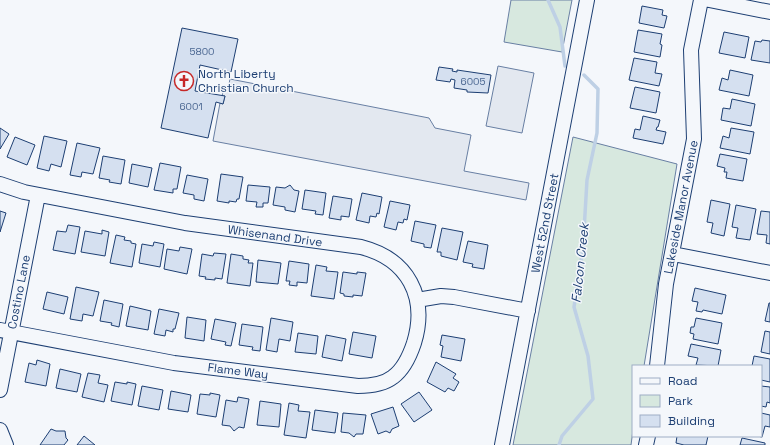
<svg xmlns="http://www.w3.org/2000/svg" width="770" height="445" font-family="'Space Grotesk',sans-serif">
	<rect width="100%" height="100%" fill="#f4f7fb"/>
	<path fill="#d7e8df" stroke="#687fa3" d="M511 0H572L562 52 504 42Z
		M573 137 677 164 644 366H633V430L631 445H513Z"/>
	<path fill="#e3e8f0" stroke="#687fa3" d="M498 66 534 73 522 133 486 126Z
		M230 79 429 118 435 128 471 135 464 171 529 183 526 200 213 141 220 103 223 104 225 96H222L224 88 228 89Z"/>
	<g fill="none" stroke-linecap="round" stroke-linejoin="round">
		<path stroke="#bed0e5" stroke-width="3.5" d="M548 0 560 27 565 66
			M559 445 562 436 593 399 588 356 574 307 583 248 587 180 597 133 598 89 584 75"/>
	</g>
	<path fill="#d5e0f0" stroke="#1d3f73" d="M642 6 663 10 662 15 667 16 664 28 639 23Z
		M182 28 238 39 231 72 200 65 195 91 225 96 223 104 216 102 208 138 161 128Z
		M638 30 662 34 660 44 662 45 660 57 634 52Z
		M724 32 749 37 745 58 719 53Z
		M762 40 770 41V63L751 60 755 41 761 42Z
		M634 58 657 62 655 73 662 74 659 86 629 80Z
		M439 67 453 69 452 71 457 72V70L491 75 488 93 467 92V90L454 88 455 80 451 79 450 82 436 80Z
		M730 70 753 75 749 96 719 90 722 78 728 80Z
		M635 87 660 92 656 113 630 108Z
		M732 99 755 104 751 126 721 120 723 108 730 109Z
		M643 116 660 120 658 127H657L656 130 666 132 663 144 633 138 635 129 640 130Z
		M0 128 9 134 0 149Z
		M731 128 754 132 750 154 720 148 723 136 729 138Z
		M44 136 67 141 61 167 51 164 49 171 37 168Z
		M15 137 35 145 27 165 7 157Z
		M77 143 100 148 93 174 82 172 81 177 70 175Z
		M720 154 747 159 743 181 726 178 727 172H724L725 168 717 166Z
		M103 156 125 160 121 184 109 182 110 180 99 178Z
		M160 163 181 167 177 189H173V193L154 190Z
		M132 164 152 168 148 187 129 183Z
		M221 174 243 177 239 199H237L236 202 229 201V203L217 201Z
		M187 175 208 179 204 201 194 199V195L183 193Z
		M248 185 270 187 268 203H263V207H256L257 202 246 201Z
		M290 185 294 190 299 191 295 212 285 210V207L273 205 276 187 285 188Z
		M305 190 326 193 323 215 315 214 316 211 302 209Z
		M362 193 382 197 379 214 377 213 376 217 370 216 369 223 356 220Z
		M333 196 352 199 349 217 341 216V220L329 218Z
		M711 200 730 204 724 236 711 233 713 223 707 222Z
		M390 201 410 205 407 220 404 219 403 223 398 222 396 230 384 227Z
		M736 205 756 209 750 240 736 238 738 228 732 227Z
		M0 211 6 213 0 232Z
		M761 211 770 212V244L766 243 767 235 757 234Z
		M415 221 436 225 431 248 424 247V244L411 241Z
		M68 225 80 227 75 254 53 250 57 231 66 232Z
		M442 228 463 232 457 260 441 256V252H437Z
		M102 230 109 232 105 256 81 252 85 231 102 234Z
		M116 235 125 237 124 240 131 241V243L136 244 132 267 110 263Z
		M468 241 488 245 484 269 472 267 473 264 463 262Z
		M154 242 164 244 160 267 139 263 142 244 153 246Z
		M180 247 192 249 187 274 164 269 167 249 179 251Z
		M214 253 226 254 222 279 215 278V280L205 279 206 277 199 276 202 254 213 256Z
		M231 254 243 256V259L249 260 248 263H253L250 286 227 283Z
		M258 260 281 263 278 284 256 282Z
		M289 261 309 264 307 283 297 282V286L289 285 290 281H286Z
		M316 265 327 267 326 271 338 272 334 299 311 296Z
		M343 272 357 274V272L366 273 362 296 353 295V297L344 296V294L340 293Z
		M76 287 99 292 93 316 83 314 82 321 70 319Z
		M695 288 726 295 722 314 703 310 702 312 696 311 698 302 692 301Z
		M47 292 68 297 64 314 43 309Z
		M104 300 123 304 119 327 111 325 112 323 100 321Z
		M769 303H770V322L765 321Z
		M130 306 151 311 148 330 126 326Z
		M159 309 179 313 175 329H173V332L166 330 165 336 154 334Z
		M187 317 206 320 204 341 185 338Z
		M271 318 293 322 290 341 279 339 277 352 266 350Z
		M696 318 722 323 718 344 693 339 694 334 690 333 691 327H694Z
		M215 319 236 323 231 346 225 345 226 342 211 339Z
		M242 324 263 327 260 351 252 350 253 347 239 345Z
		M765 331 770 332V354L761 352Z
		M353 332 376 336 372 358 349 354Z
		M298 333 318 336 316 354 295 352Z
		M326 335 346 339 342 361 322 357Z
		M442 335 465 339 461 361 441 357 443 346 440 345Z
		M691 344 721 350 718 366 696 365 698 358 688 356Z
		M754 356 770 359V382L761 380V366H752Z
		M37 360 50 364 46 386 25 382 29 363 36 365Z
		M436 362 456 374 453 378 459 382 454 391 448 388 445 392 427 382Z
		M60 369 81 374 77 392 56 388Z
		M88 373 100 375 98 383 108 385 104 402 82 397Z
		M115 382 127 384V382L136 384 132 405 111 401Z
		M142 386 163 390 159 410 138 406Z
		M761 386 770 387V403L767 402 766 407 761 406Z
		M171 391 191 395 188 412 168 409Z
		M419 392 432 410 414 422 401 404Z
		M210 393 220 395 216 417 197 414 200 394 210 395Z
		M238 397 249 399 244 428 239 427 234 431 230 426 222 425 226 400 237 402Z
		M260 401 281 404 279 427 257 425Z
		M289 403 299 405 298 411 310 412 306 438 284 435Z
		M393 407 399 426 392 429 390 433 386 431 378 434 371 414Z
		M315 410 338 413 335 433 312 430Z
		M343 413 366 415 363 434H356L354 437 349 433 341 432Z
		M761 413 770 415V427L765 426 762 437 757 436H761Z
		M51 429 56 431H65L66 438 68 440 64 445H40Z
		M84 436 95 445H77Z
		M677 436H708L706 445H684L676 443Z
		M742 438 765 443V445H740Z"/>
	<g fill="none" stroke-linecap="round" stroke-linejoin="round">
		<g stroke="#1d3f73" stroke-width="16">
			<path id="minor" d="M709 0 770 12
				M0 184 24 192 185 223 361 247C408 259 428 297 414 343 410 355 404 369 393 377 384 384 370 386 358 386L174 363 0 330
				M673 254 770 273
				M417 300 441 296 454 297 528 311
				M657 366 666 284 694 139 691 50 701 0
				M0 390 38 195
				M0 430 6 445
				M502 445 587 0
				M646 445 648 436"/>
		</g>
		<use href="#minor" stroke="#f4f7fb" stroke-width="14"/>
	</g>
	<defs>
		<g id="church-ring" transform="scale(1)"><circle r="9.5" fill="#f4f7fb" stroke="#c62828" stroke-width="1.5"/><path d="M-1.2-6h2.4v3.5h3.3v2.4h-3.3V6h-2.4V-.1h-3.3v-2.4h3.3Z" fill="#c62828"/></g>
	</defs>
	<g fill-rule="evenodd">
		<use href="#church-ring" x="184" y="81"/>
	</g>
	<g text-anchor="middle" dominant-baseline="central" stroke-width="3" stroke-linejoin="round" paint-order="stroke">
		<g font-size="10" fill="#4b6792">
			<text x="202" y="51">5800</text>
			<text x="473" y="81">6005</text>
			<text x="191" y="106">6001</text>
		</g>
		<g font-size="12" fill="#1d3f73" stroke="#f4f7fb" text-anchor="start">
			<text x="198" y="74">North Liberty<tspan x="198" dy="14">Christian Church</tspan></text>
		</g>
		<g font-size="12" fill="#1d3f73" stroke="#f4f7fb">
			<text transform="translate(681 207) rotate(-79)">Lakeside Manor Avenue</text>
			<text transform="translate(545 223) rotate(-79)">West 52nd Street</text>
			<text transform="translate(275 236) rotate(8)">Whisenand Drive</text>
			<text transform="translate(19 292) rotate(-79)">Costino Lane</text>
			<text transform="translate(238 371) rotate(7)">Flame Way</text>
		</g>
		<g font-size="13" font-style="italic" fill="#1d3f73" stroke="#f4f7fb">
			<text transform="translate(580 263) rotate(-84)">Falcon Creek</text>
		</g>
	</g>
	<rect x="632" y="365" width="130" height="72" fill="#f4f7fb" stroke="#9eadc5"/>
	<rect x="640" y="378" width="20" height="6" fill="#f4f7fb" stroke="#9eadc5"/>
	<text x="668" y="385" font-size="12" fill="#1d3f73">Road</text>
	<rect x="640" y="395" width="20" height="12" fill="#d7e8df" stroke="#9eadc5"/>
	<text x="668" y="405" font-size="12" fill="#1d3f73">Park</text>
	<rect x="640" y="415" width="20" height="12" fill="#d5e0f0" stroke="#9eadc5"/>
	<text x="668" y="425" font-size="12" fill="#1d3f73">Building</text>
</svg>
